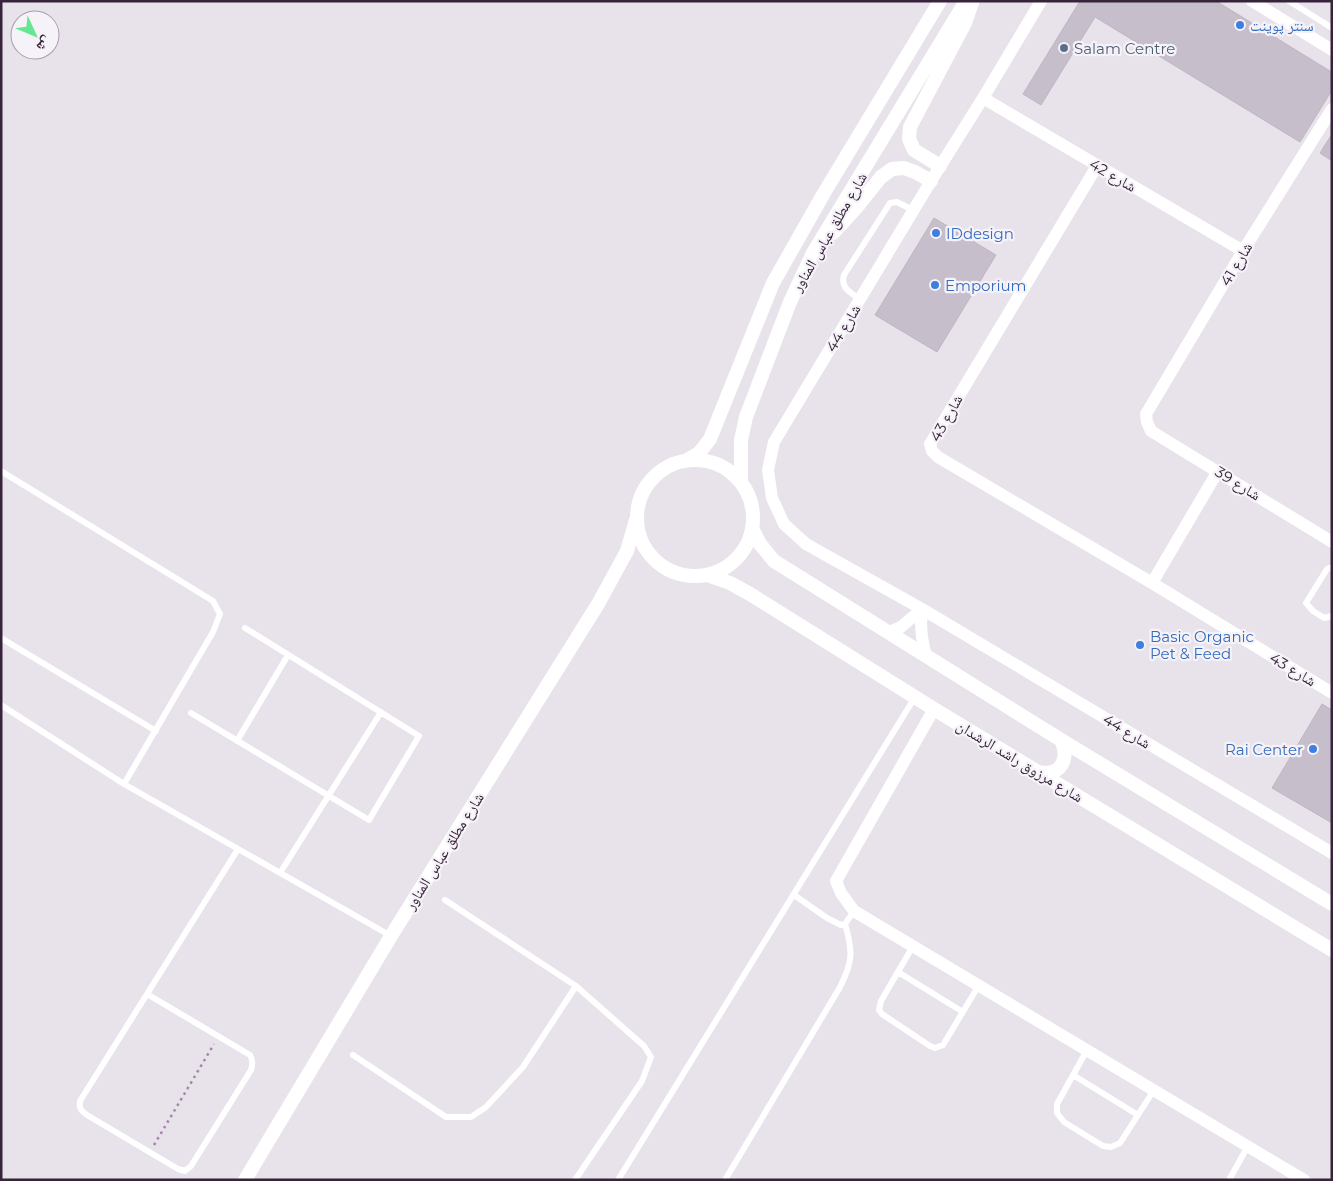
<svg xmlns="http://www.w3.org/2000/svg" width="1333" height="1181" font-family="Montserrat,'Noto Naskh Arabic',sans-serif">
	<rect width="100%" height="100%" fill="#e8e2eb"/>
	<path fill="#c7becb" stroke="#bfb5c4" d="M1080 1H1216L1330 71 1332 90 1300 142 1095 17 1041 105 1023 94Z
		M1332 134V161L1320 153Z
		M934 218 996 255 937 352 875 315Z
		M1322 704 1332 710V823L1272 788Z"/>
	<g fill="none" stroke-linecap="round" stroke-linejoin="round">
		<path stroke="#a485ac" stroke-width="2.5" stroke-dasharray="2.5 4" stroke-linecap="butt" d="M154 1145 214 1044"/>
		<path stroke="#fff" stroke-width="6" d="M1289 1 1332 28
			M860 299C851 293 840 288 844 275L890 203 897 202 913 210
			M1 471 213 601 220 614 213 632 124 784
			M1332 567 1327 569 1306 603 1313 611 1324 618 1332 616
			M1 638 156 731
			M1 705 124 784 391 936
			M191 713 369 820 419 736 245 628
			M237 741 288 655
			M280 873 381 712
			M794 895 827 918 841 925 845 924 854 911
			M445 900 576 986 644 1046 651 1057 642 1081 575 1180
			M913 946 881 1001 879 1010 882 1014 930 1046 935 1048 943 1045 979 985
			M898 972 963 1012
			M147 994 250 1055C253 1060 253 1064 251 1070L191 1166 185 1171 178 1169 87 1115C81 1111 79 1108 80 1101Z
			M147 994 238 849
			M1087 1050 1057 1104V1113L1064 1122 1103 1146 1111 1147 1120 1143 1154 1090
			M353 1055 446 1117H471L486 1107 523 1067 576 986
			M1073 1075 1138 1115
			M618 1180 915 697
			M725 1180 840 987C853 962 853 951 845 924
			M1229 1180 1248 1146"/>
		<path stroke="#fff" stroke-width="12" d="M1041 1 983 98 931 181 774 442 768 470 772 498 784 524 806 544 922 609 1332 853
			M1252 1 1332 50
			M983 98 1243 251
			M1332 109 1243 251 1146 414 1147 422 1151 431 1332 542
			M1097 166 930 444 932 451 938 457 1152 583 1332 693
			M1152 583 1218 471
			M922 609C920 625 921 639 926 655
			M889 632 901 627 922 609
			M934 709 836 881 841 893 854 911 1304 1180"/>
		<path stroke="#fff" stroke-width="14" d="M940 166 914 150 909 139 910 127 965 23 972 3
			M833 233 857 207 881 177 892 169 904 168 915 172 931 181
			M637 518a58 58 0 1 1 116 0a58 58 0 1 1-116 0Z
			M687 460 699 453 710 439 773 283 824 193 940 1
			M741 482V440L746 417 790 302 813 253 966 1
			M752 528 760 544 774 561 1061 740 1332 904
			M707 575 730 583 750 594 934 709 1332 950
			M1039 772C1061 777 1070 758 1061 740
			M245 1180 391 936 598 604 627 551 636 520"/>
	</g>
	<g fill="#3f7fe0" stroke="#f5f2f8" stroke-width="2">
		<circle cx="1240" cy="25" r="5"/>
		<circle cx="936" cy="233" r="5"/>
		<circle cx="935" cy="285" r="5"/>
		<circle cx="1140" cy="645" r="5"/>
		<circle cx="1313" cy="749" r="5"/>
	</g>
	<circle fill="#5c6f8a" stroke="#f5f2f8" stroke-width="2" cx="1064" cy="48" r="5"/>
	<g text-anchor="middle" dominant-baseline="central" stroke-width="4.5" stroke-linejoin="round" paint-order="stroke">
		<g font-size="15" fill="#366cbe" stroke="#f5f2f8" text-anchor="start">
			<text x="1250" y="25">سنتر پوينت</text>
			<text x="946" y="233">IDdesign</text>
			<text x="945" y="285">Emporium</text>
			<text x="1150" y="636">Basic Organic<tspan x="1150" dy="17">Pet &amp; Feed</tspan></text>
			<text x="1303" y="749" text-anchor="end">Rai Center</text>
		</g>
		<g font-size="15" fill="#4e5e75" stroke="#f5f2f8" text-anchor="start">
			<text x="1074" y="48">Salam Centre</text>
		</g>
		<g font-size="15" fill="#37233a" stroke="#f5f2f8">
			<text transform="translate(1113 175) rotate(30)">شارع 42</text>
			<text transform="translate(829 232) rotate(-60)">شارع مطلق عباس المناور</text>
			<text transform="translate(1236 264) rotate(-59)">شارع 41</text>
			<text transform="translate(843 328) rotate(-59)">شارع 44</text>
			<text transform="translate(946 418) rotate(-61)">شارع 43</text>
			<text transform="translate(1238 483) rotate(32)">شارع 39</text>
			<text transform="translate(1293 669) rotate(31)">شارع 43</text>
			<text transform="translate(1127 731) rotate(31)">شارع 44</text>
			<text transform="translate(1020 761) rotate(31)">شارع مرزوق راشد الرشدان</text>
			<text transform="translate(444 851) rotate(-58)">شارع مطلق عباس المناور</text>
		</g>
	</g>
	<rect width="1333" height="1181" fill="none" stroke="#37233a" stroke-width="5"/>
	<g transform="translate(35 35) rotate(134)"><circle r="24" fill="#f5f2f8" stroke="#a99fac"/>
	<path d="M0-4L9 19L0 12L-9 19Z" fill="#64e692"/>
	<text y="-8" font-size="14" font-weight="bold" text-anchor="middle" fill="#37233a">ش</text>
	</g>
</svg>
